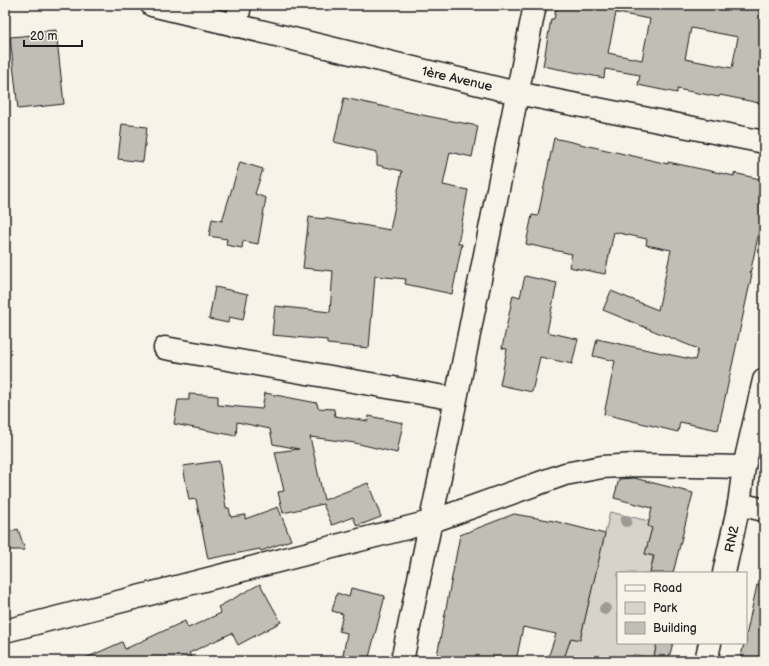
<svg xmlns="http://www.w3.org/2000/svg" width="769" height="666" font-family="'Balsamiq Sans',sans-serif">
	<rect width="100%" height="100%" fill="#f7f3e8"/>
	<filter id="ink" filterUnits="userSpaceOnUse"><feTurbulence type="fractalNoise" baseFrequency=".025" numOctaves="2"/><feDisplacementMap in="SourceGraphic" scale="8" xChannelSelector="R" yChannelSelector="G"/><feConvolveMatrix kernelMatrix="1 2 1 2 8 2 1 2 1" color-interpolation-filters="sRGB"/></filter>
	<g filter="url(#ink)">
		<path fill="#d7d3cb" stroke="#7a7874" d="M610 512 649 521 648 526 652 528 645 554 653 556 650 573H618V643H657L653 659 634 654 632 661H563L571 638 580 640Z"/>
		<path fill="#c0beb5" stroke="#1c1c1c" fill-rule="evenodd" d="M557 5H764V104L720 95 719 97 677 89V93L638 85 640 75 605 69 604 78 543 66 551 19H554ZM617 8V13L650 19 642 60 608 53ZM691 28 738 37 732 68 685 59Z
			M56 30 64 104 18 109 10 37 34 35V32Z
			M344 98 427 116 478 126 472 157 450 152 443 185 468 190 458 244H462L452 294 405 284 406 279 375 276 369 348 327 344V340L272 335 275 306 330 312 333 271 303 268 309 217 324 219V218L390 230 402 171 377 165V152L334 142Z
			M122 124 147 127 143 162 118 159Z
			M554 138 668 164V162L734 176V173L764 180V208L750 274H752L718 430 680 422 678 432 604 414 615 361 593 356 597 339 695 360 698 349 603 310 611 291 658 310 671 250 646 245 647 239 614 232 605 274 569 267 572 254 526 244 532 215 538 216Z
			M240 162 263 169 255 194 266 198 258 244 243 241 242 248 226 245 227 239 209 236 212 219 222 221Z
			M525 276 557 283 547 332 578 339 572 364 540 357 532 392 500 385 507 349 502 348 513 295 520 297Z
			M215 287 248 294 243 320 229 317 228 323 209 319Z
			M265 393 317 403 318 408 334 409 335 416 368 421 369 416 403 423 397 453 355 443 310 437 324 500 368 483 381 517 357 526 353 517 332 525 323 504 283 513 278 492 284 491 275 452 299 449 273 444 270 429 237 422 236 436 174 424 178 400H189V394L218 396V405L262 409Z
			M219 461 226 508H229L231 517 245 515V519L278 507 291 540 261 551 260 549 208 559 196 499 189 500 183 466Z
			M634 478 693 493 673 573H650L654 556 645 554 652 528 648 526 652 508 614 498 619 479Z
			M514 514 554 521 605 534 580 640 571 638 563 661H547L556 634 523 627 516 661H436L460 535Z
			M18 529 25 550H5V533Z
			M260 584 281 622 238 645 232 633 189 653 193 661H79L122 642 125 649 185 621 188 628 221 613 218 607Z
			M757 585 764 586V661H740L744 643H746V636Z
			M351 588 385 596 368 661H342L347 633 339 631 343 614 332 611 337 593 349 597Z
			M657 643H673L668 661H653Z"/>
		<g fill="none" stroke-linecap="round" stroke-linejoin="round">
			<g stroke="#1c1c1c" stroke-width="25">
				<path id="minor" d="M236 26 240 5
					M165 348 456 399
					M724 573 739 504
					M5 631 430 522 565 474 602 467 636 465 744 467
					M402 661 456 399 535 5
					M706 661 710 643"/>
			</g>
			<g stroke="#1c1c1c" stroke-width="25">
				<path id="secondary" d="M152 5 517 93 764 142"/>
			</g>
			<g stroke="#1c1c1c" stroke-width="25">
				<path id="primary" d="M764 380 744 467 739 504 764 510"/>
			</g>
			<use href="#minor" stroke="#f7f3e8" stroke-width="22"/>
			<use href="#secondary" stroke="#f7f3e8" stroke-width="22"/>
			<use href="#primary" stroke="#f7f3e8" stroke-width="22"/>
		</g>
		<g fill="#9d9b95">
			<circle cx="626" cy="521" r="6"/>
			<circle cx="605" cy="609" r="6"/>
		</g>
	</g>
	<g text-anchor="middle" dominant-baseline="central" stroke-width="4" stroke-linejoin="round" paint-order="stroke">
		<g font-size="13" fill="#1c1c1c" stroke="#f7f3e8">
			<text transform="translate(457 79) rotate(13)">1ère Avenue</text>
			<text transform="translate(732 539) rotate(-78)">RN2</text>
		</g>
	</g>
	<rect width="769" height="666" fill="none" stroke="#f7f3e8" stroke-width="20"/>
	<rect x="10" y="10" width="749" height="646" fill="none" stroke="#1c1c1c" stroke-width="1.5" filter="url(#ink)"/>
	<rect x="617" y="572" width="130" height="72" fill="#f7f3e8" stroke="#9f9d96"/>
	<rect x="625" y="585" width="20" height="6" fill="#f7f3e8" stroke="#9f9d96"/>
	<text x="653" y="592" font-size="12" fill="#1c1c1c">Road</text>
	<rect x="625" y="602" width="20" height="12" fill="#d7d3cb" stroke="#9f9d96"/>
	<text x="653" y="612" font-size="12" fill="#1c1c1c">Park</text>
	<rect x="625" y="622" width="20" height="12" fill="#c0beb5" stroke="#9f9d96"/>
	<text x="653" y="632" font-size="12" fill="#1c1c1c">Building</text>
	<path d="M24 40v6h58v-6" fill="none" stroke="#1c1c1c" stroke-width="2"/>
	<text x="30" y="40" font-size="12" fill="#1c1c1c" stroke="#f7f3e8" stroke-width="3" paint-order="stroke">20 m</text>
</svg>
